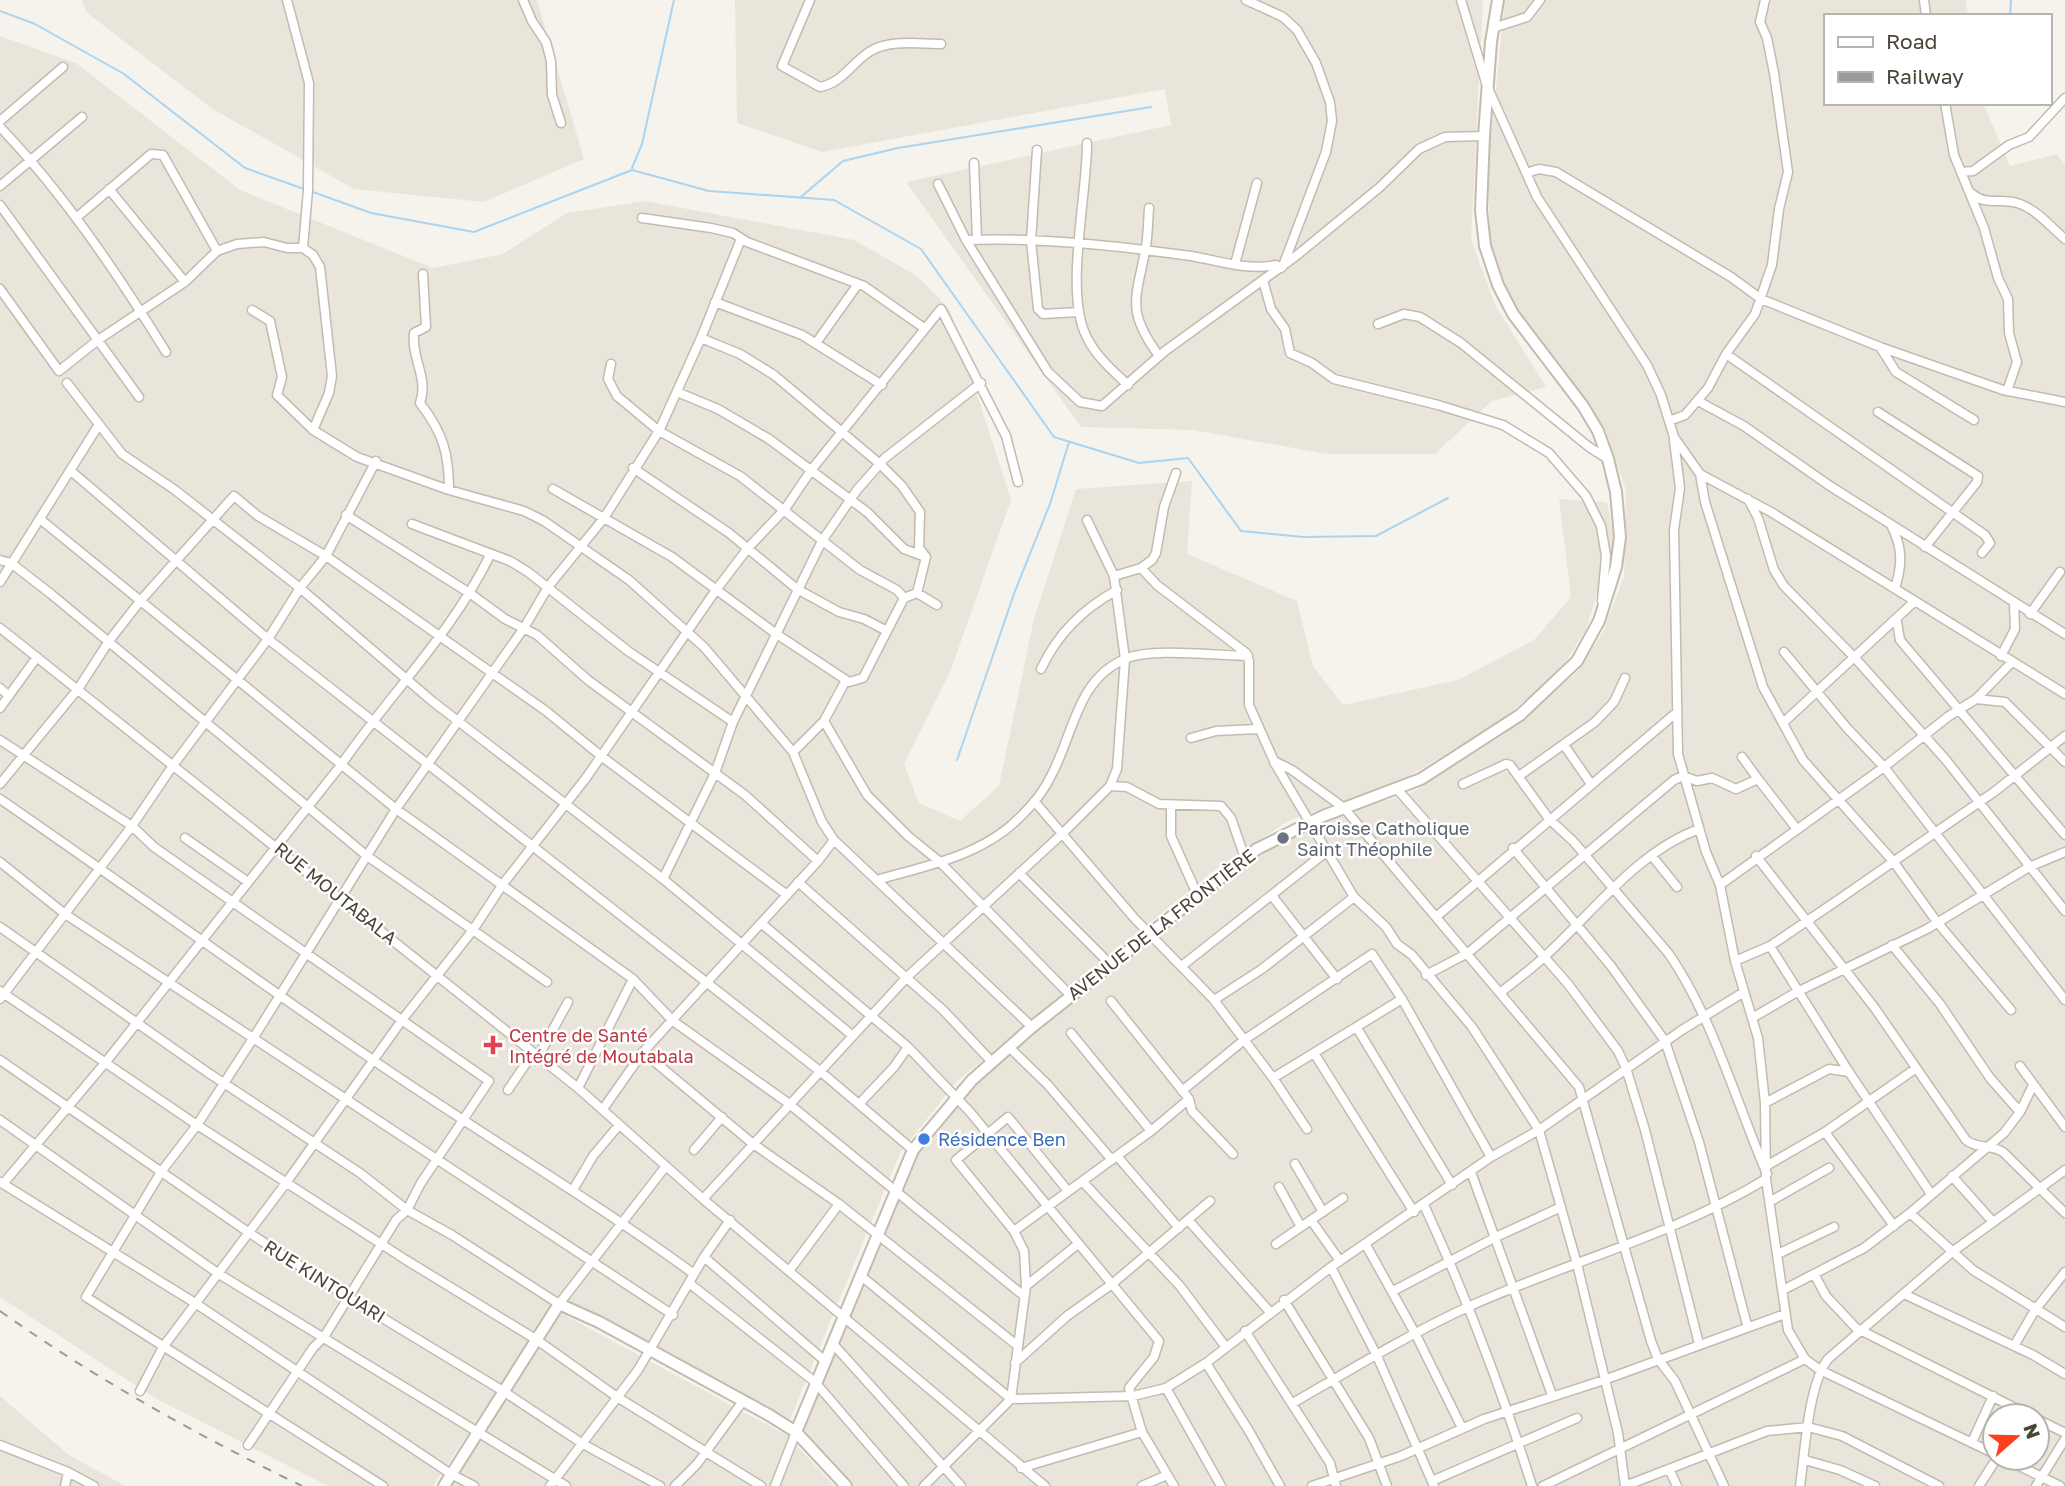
<svg xmlns="http://www.w3.org/2000/svg" width="2065" height="1486" font-family="'Golos Text',sans-serif">
	<rect width="100%" height="100%" fill="#f6f3ec"/>
	<path fill="#eae5da" fill-rule="evenodd" d="M82 0H537L584 159 484 202 354 189 211 108 86 12Z
		M735 0H1483L1471 240 1496 307 1546 387 1492 401 1435 454H1327L1193 430 1081 427 906 182 1171 125 1165 89 822 152 737 123Z
		M1505 0H1966L1968 16H1825V103H1983L2010 166 2057 154 2065 166V1486H853L803 1429 916 1152 970 1090 1054 1015 1207 895 1271 848 1327 819 1411 793 1502 736 1577 672 1603 632 1624 577 1626 490 1605 429 1533 336 1502 280 1490 243 1488 167ZM1995 1416H2037V1458H1995Z
		M0 36 76 63 240 190 433 268 503 254 567 213 645 201 854 240 917 276 950 310 1011 500 950 672 904 764 919 803 960 821 999 786 1034 619 1076 489 1192 481 1187 554 1297 601 1313 666 1343 705 1458 680 1534 640 1571 597 1559 499 1607 502 1614 539 1586 630 1558 673 1500 721 1408 777 1288 821 1217 868 957 1081 900 1153 790 1419 558 1298 433 1486H328L155 1398 0 1297Z
		M559 1312 788 1436 834 1486H451Z
		M0 1396 69 1455 125 1486H0Z"/>
	<g fill="none" stroke-linecap="round" stroke-linejoin="round">
		<path stroke="#a9d4f2" stroke-width="2" d="M0 11 35 24 124 74 245 168 304 189
			M2010 16 2011 0
			M632 168 642 144 674 0
			M313 192 371 213 474 232 632 170 709 191 834 200 921 249 1054 437 1139 463 1188 458 1241 531 1303 537 1376 536 1448 498
			M802 196 843 161 898 148 1151 107
			M957 760 1015 591 1050 504 1069 442"/>
		<g stroke="#c2bbae" stroke-width="11">
			<path id="minor" d="M287 0 309 83 308 190 303 248
				M523 0 532 21 546 42 551 61 552 95 561 123
				M810 0 782 66 820 87C842 83 852 63 869 52 889 39 919 44 941 44
				M1246 0 1283 17 1297 30 1316 63 1330 102 1332 121 1326 152 1283 266
				M1461 0 1487 86 1537 197 1647 365 1661 395 1674 437 1700 474 1705 502 1763 687 1803 760 1893 861 1937 922 2011 1010
				M1924 0 1926 16
				M1493 28 1527 17 1540 0
				M1945 103 1954 155 1984 228 1998 278 2008 299 2009 333 2017 362 2007 391
				M0 121 63 67
				M0 127C64 194 117 273 166 352
				M1087 143C1087 195 1066 285 1084 331 1093 354 1111 369 1128 385
				M1037 150 1031 241 1038 309 1043 314 1079 312
				M974 163 977 239
				M1961 172 1973 171 2009 145 2029 137 2065 98
				M1526 173 1539 169 1556 172 1731 277 1761 299 1880 347 2003 390 2065 402
				M938 184 966 240 1048 372 1080 402 1102 406 1165 351 1296 256 1380 187 1419 149 1445 137 1484 136
				M0 186 82 117
				M109 189 185 282
				M1971 193C1987 207 1999 197 2017 203 2035 208 2051 227 2065 239
				M0 205 139 397
				M1149 208C1148 222 1148 238 1145 252 1135 301 1127 312 1159 356
				M76 218 151 154 163 155 217 251
				M642 218 711 228 733 233 747 242 864 286 924 328
				M966 240C1040 237 1118 246 1191 256 1220 261 1248 271 1276 265L1281 268
				M1235 264 1257 183
				M423 274 426 327 414 333C411 359 429 378 420 403 443 433 449 453 449 490
				M1263 280 1271 309 1285 329 1290 353 1312 363 1334 379 1438 405 1503 425 1549 453 1586 496 1601 526 1606 556 1602 601
				M0 289 59 371 98 340 185 282 217 251 237 244 264 242 287 248H303L313 255 320 267 332 376 329 393 313 430
				M715 302 802 335 882 385
				M252 310 270 321 282 377 277 395 313 430 357 457 449 490 524 511 544 521 629 580 704 647 793 752 822 822 834 840 1032 1027
				M1378 324 1404 314 1420 317 1461 343 1589 447 1608 459
				M701 338 740 354 774 375 880 464 902 486 920 512 919 548 926 557 917 593
				M816 343 858 284
				M1880 347 1896 372 1974 420
				M1726 354 1985 535 1990 543 1982 553
				M611 364 608 379 617 396 659 431 740 476 860 570 897 590 904 598 917 593 937 605
				M67 383 122 454 175 490 300 588 432 701 663 879 853 1036
				M677 392 718 409 769 439 867 512 904 549 923 556
				M1698 401 1744 426 1830 486 2065 634
				M1878 412 1978 476 1977 482 1925 547
				M1669 421 1685 415 1708 388 1726 354 1755 314 1772 265 1779 209 1788 172 1774 73 1767 38 1760 22 1765 0
				M1674 440 1680 488 1674 530 1678 754 1706 852 1720 885 1735 961 1758 1038 1765 1103 1766 1179 1788 1330 1805 1359 1820 1370 1995 1454
				M633 468 729 533 797 589 839 612 864 619 887 631
				M71 471 268 639 821 1072 913 1150
				M1700 474 1771 512 2065 694
				M553 489 672 557 775 633 849 682 863 678 904 598
				M1748 499 1758 518 1774 570 1784 586 1855 658 1946 760 2065 911
				M346 515 471 594 505 619 537 635 588 680 745 795 818 861
				M40 519 396 809 633 979 673 1021 788 1103 1024 1296
				M412 524 510 561 528 572 628 651 733 722
				M1892 527C1903 549 1902 566 1895 588
				M0 560 11 563 51 594 367 856 547 982
				M1141 568 1157 585 1246 653 1249 661V705L1274 761 1292 770 1344 808 1579 1087 1651 1341 1658 1359 1675 1381 1724 1486
				M1114 576 1141 568 1152 560 1156 553 1164 507 1176 473
				M0 582 98 426
				M2030 614 2060 572
				M1897 622 1900 640 2065 835
				M0 628 578 1088 703 1199 1045 1486
				M1784 652 1847 728 1884 767 2065 1000
				M2001 656 2015 629 2014 604
				M1041 669C1058 633 1083 609 1117 590
				M0 688 9 696
				M1976 699 2005 702 2065 762
				M0 708 37 657
				M824 721 867 795 908 836 940 862 1070 995
				M1784 722 1915 601
				M1191 738 1216 731 1257 729
				M0 740 132 826 154 847 489 1081 421 1183 407 1210 396 1220 324 1337 313 1348 248 1445
				M1564 745 1591 784
				M793 752 824 721 846 680
				M1274 762 1354 897 1386 927 1397 944 1412 955 1472 1027 1539 1130 1577 1264 1618 1433 1625 1486
				M1519 776 1595 722 1614 702 1625 678
				M1758 779 1796 828
				M0 784 78 689 109 641 141 600 234 496 258 516 326 556 546 711 601 756 787 895
				M1463 784 1506 764 1510 765 1549 819 1573 841 1669 954C1713 1018 1736 1102 1767 1174
				M1110 786 1127 787 1159 804 1221 806 1231 818 1245 858
				M1398 790 1568 984 1618 1051 1626 1068 1645 1130 1699 1344
				M0 799C125 885 247 974 373 1060 479 1133 590 1198 694 1274
				M1035 802 1135 919 1214 1000 1273 1078 1307 1129
				M1171 806V836L1197 894
				M185 838 248 882
				M1513 848 1611 966 1665 1041 1699 1142 1747 1325
				M1652 856 1677 887
				M1756 856 1874 1007 1966 1140C1976 1149 1991 1144 2003 1152L2065 1213
				M0 862 65 914 673 1315
				M1019 873 1110 964
				M663 879 715 773 733 722 822 541 857 490 885 458 981 383
				M877 880C925 866 981 856 1018 819 1032 806 1045 790 1053 772 1074 731 1078 679 1125 659 1152 647 1217 656 1248 656
				M798 882 943 1010 992 1062
				M1720 885 1884 767 1949 716 1976 699 2012 662
				M1273 897 1337 979
				M1436 917 1677 712
				M761 923 908 1047 970 1112 1159 1341 1154 1357 1129 1388 1142 1432 1174 1486
				M0 927 207 1072 360 1173 407 1210 452 1235 559 1304 666 1166
				M1892 945 1940 1004 1990 1078 2020 1112
				M1770 946 1849 1072 1931 1194
				M1735 961 1770 946 1835 902 1994 792 2065 736
				M1183 965 1326 852
				M1426 975 1468 953 1674 780 1683 776 1697 781 1712 778 1736 789 1758 779 1742 757
				M0 991 197 1125 406 1260 537 1340 617 1397 761 1486
				M1501 992C1515 981 1530 970 1543 958 1592 914 1636 852 1699 829
				M0 999 132 826 174 764 268 639 300 588 326 556 376 461
				M1402 999 1491 1157
				M1214 1000 1262 969 1354 897
				M1111 1001 1189 1099 1192 1111 1233 1154
				M1752 1018 1797 992 1927 929 2029 867 2065 852
				M1357 1028 1452 1185
				M1071 1033 1151 1131
				M1010 1048 1048 1085 1112 1160
				M643 1052 752 1143 839 1204 1018 1346
				M1314 1053 1414 1212
				M538 1057 568 1002
				M0 1060 248 1232 348 1297 503 1391 583 1444 660 1486
				M2020 1066 2065 1127
				M578 1088 633 979
				M508 1090 533 1053
				M1182 1091 1244 1040 1372 954 1402 999 1273 1078
				M860 1103 894 1067 908 1047
				M1765 1103 1829 1069 1849 1072
				M603 1109 643 1052 818 861 834 840
				M0 1120 219 1274 566 1486
				M1825 1132 1894 1226
				M694 1150 722 1117
				M1117 1156 1179 1228
				M1295 1164 1323 1212
				M1768 1165 1825 1132 1915 1069
				M1471 1172 1552 1395
				M1952 1176 1993 1222
				M0 1182 195 1303 451 1474 474 1486
				M1083 1182 1180 1286 1225 1346
				M3 1184 105 1063 341 765C390 694 453 632 490 555
				M1279 1187 1301 1227
				M573 1190 593 1156 619 1125
				M703 1199 907 977 1063 833 1110 786 1117 769 1125 659 1114 576 1087 520
				M1771 1201 1829 1168
				M1424 1205C1466 1296 1502 1390 1532 1486
				M1910 1213 1973 1270 2065 1327
				M1311 1220 1340 1261
				M1189 1221 1270 1312
				M1014 1231 1151 1131 1189 1099
				M1276 1244 1343 1198
				M1366 1245 1416 1335 1462 1428
				M1778 1254 1834 1227
				M704 1257 825 1361
				M1331 1267 1377 1356 1434 1486
				M789 1271 839 1204
				M1814 1274 1826 1296 1856 1328 2031 1416
				M860 1275 1011 1399 1133 1396 1166 1388 1206 1363 1331 1267 1491 1157 1539 1130 1682 1030 1744 992
				M689 1283 815 1382 904 1486
				M1026 1286 1078 1244
				M1783 1290 1864 1248 1910 1213 2004 1133 2020 1112 2033 1085
				M1393 1291 1496 1237 1561 1207
				M1904 1294 2033 1355 2065 1374
				M1284 1300 1369 1438 1387 1486
				M1245 1331 1330 1463 1336 1486
				M834 1345 961 1486
				M2014 1346 2035 1310 2065 1272
				M1015 1363 1067 1316 1112 1284 1210 1201
				M1206 1363 1249 1431 1280 1486
				M1166 1388 1221 1486
				M140 1391 163 1347 286 1183 402 1020 473 930 503 884 586 778 716 590 748 548 785 509 812 469 941 309 1006 436 1018 482
				M1293 1403C1350 1370 1409 1334 1470 1306 1568 1262 1674 1235 1766 1179
				M2037 1419 2065 1433
				M1972 1442 1993 1396
				M0 1445 68 1472 94 1486
				M2003 1458 2060 1486
				M1805 1460 1840 1470 1875 1486
				M1021 1468 1142 1432
				M1670 1471 1677 1486
				M1432 1481 1577 1418
				M65 1486 68 1472
				M383 1486 86 1297 161 1172 197 1125 254 1037 396 809 524 628 548 587 604 518 659 431 701 338 741 239
				M550 1486 638 1370 704 1257 730 1220
				M675 1486 697 1464 743 1401
				M775 1486 796 1432
				M924 1486 1011 1399 1026 1286 1024 1251 1014 1231 956 1160 1008 1117 1068 1191
				M1142 1486 1167 1475
				M1312 1486 1401 1456 1484 1419 1604 1380 1785 1314
				M1543 1486 1805 1359
				M1625 1486 1767 1431 1808 1427 1842 1436 1939 1486
				M1800 1486C1805 1452 1808 1385 1828 1359L1952 1252 2065 1170
				M1979 1486 1997 1458
				M2036 1486 2065 1439"/>
		</g>
		<g stroke="#c2bbae" stroke-width="14">
			<path id="tertiary" d="M796 1432 913 1150 972 1080 1032 1027 1257 849 1323 816 1421 779 1520 715 1577 661 1599 621 1616 567 1620 537 1616 492 1608 459 1598 431 1583 406 1513 314 1498 285 1485 246 1481 210 1484 136 1491 42 1498 0
				M444 1486 559 1304 599 1322 769 1415 796 1432 846 1486"/>
		</g>
		<use href="#minor" stroke="#fff" stroke-width="8"/>
		<use href="#tertiary" stroke="#fff" stroke-width="10"/>
		<path stroke="#9a9a9a" stroke-width="2" stroke-dasharray="9 9" stroke-linecap="butt" d="M0 1311C96 1379 197 1435 302 1486"/>
	</g>
	<circle fill="#6b7280" stroke="#fff" stroke-width="2.5" cx="1283" cy="838" r="7"/>
	<path fill="#e0444e" stroke="#fff" stroke-width="2.5" d="M489.5 1034.5h7v7h7v7h-7v7h-7v-7h-7v-7h7z"/>
	<circle fill="#3f7fe0" stroke="#fff" stroke-width="2.5" cx="924" cy="1139" r="7"/>
	<g text-anchor="middle" dominant-baseline="central" stroke-width="5" stroke-linejoin="round" paint-order="stroke">
		<g font-size="18" fill="#5b616d" stroke="#fff" text-anchor="start">
			<text x="1297" y="828">Paroisse Catholique<tspan x="1297" dy="21">Saint Théophile</tspan></text>
		</g>
		<g font-size="18" fill="#4b4439" stroke="#fff">
			<text transform="translate(336 893) rotate(39)">RUE MOUTABALA</text>
			<text transform="translate(1161 924) rotate(-38)">AVENUE DE LA FRONTIÈRE</text>
			<text transform="translate(325 1281) rotate(32)">RUE KINTOUARI</text>
		</g>
		<g font-size="18" fill="#be3a42" stroke="#fff" text-anchor="start">
			<text x="509" y="1035">Centre de Santé<tspan x="509" dy="21">Intégré de Moutabala</tspan></text>
		</g>
		<g font-size="18" fill="#366cbe" stroke="#fff" text-anchor="start">
			<text x="938" y="1139">Résidence Ben</text>
		</g>
	</g>
	<rect x="1824" y="14" width="228" height="91" fill="#ffffff" stroke="#b7b4b0" stroke-width="2"/>
	<rect x="1838" y="37" width="35" height="10" fill="#ffffff" stroke="#b7b4b0" stroke-width="2"/>
	<text x="1886" y="49" font-size="21" fill="#4b4439">Road</text>
	<rect x="1838" y="72" width="35" height="10" fill="#9a9a9a" stroke="#b7b4b0" stroke-width="2"/>
	<text x="1886" y="84" font-size="21" fill="#4b4439">Railway</text>
	<g transform="translate(2016 1437) rotate(70)"><circle r="33" fill="#ffffff" stroke="#b7b4b0" stroke-width="2"/>
	<path d="M0-5L12 26L0 18L-12 26Z" fill="#fc3f1d"/>
	<text y="-10" font-size="19" font-weight="bold" text-anchor="middle" fill="#4b4439">N</text>
	</g>
</svg>
